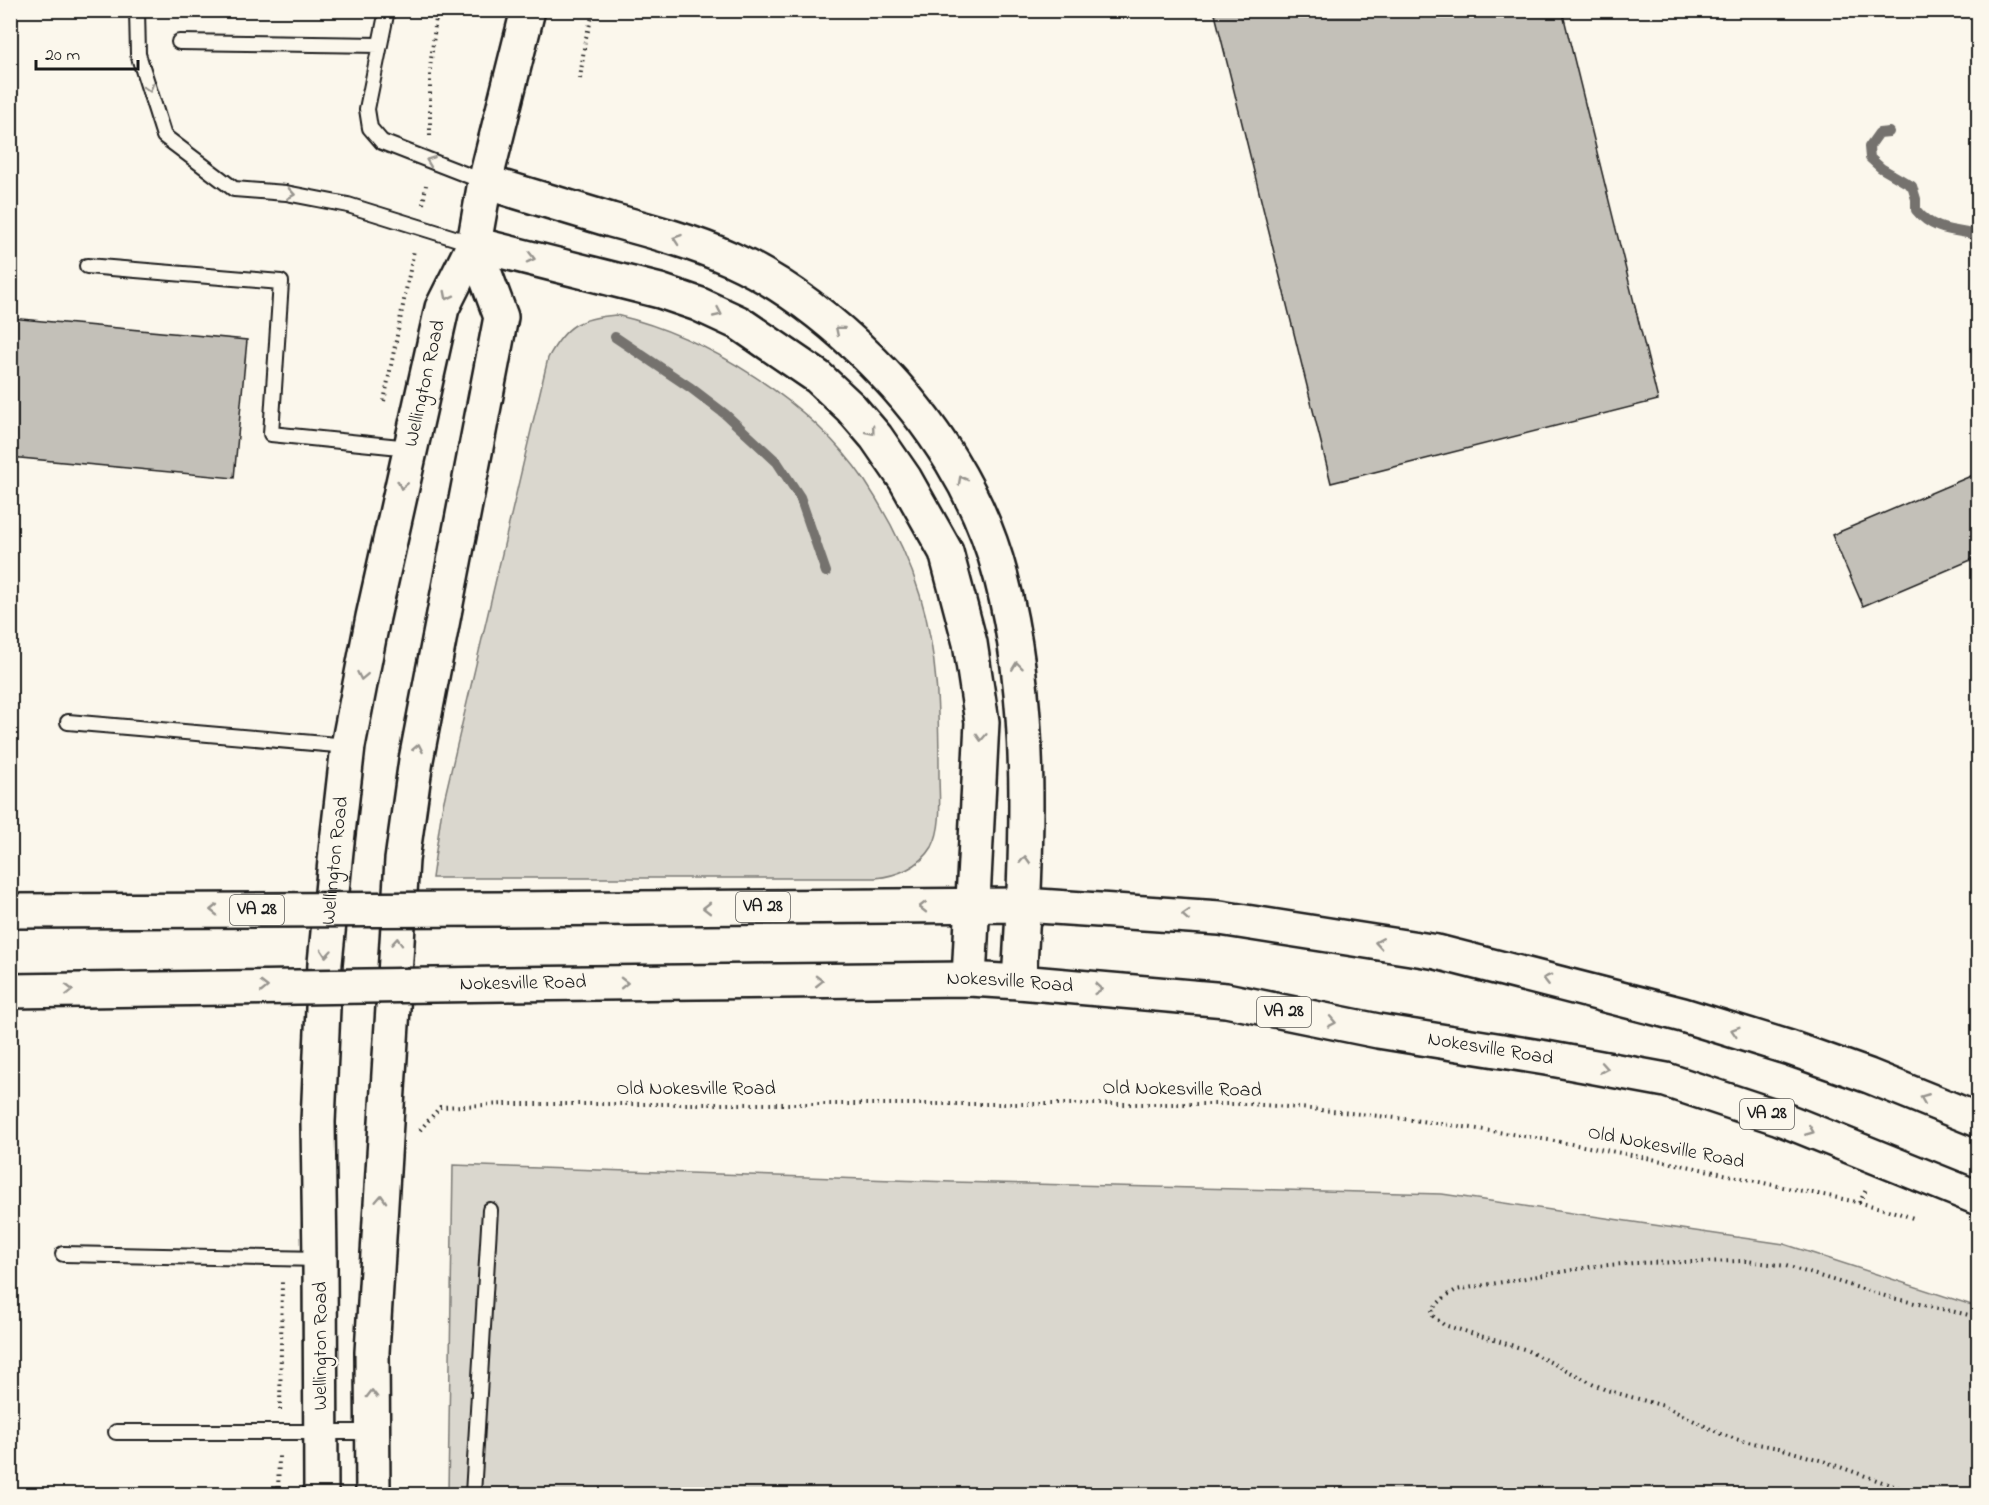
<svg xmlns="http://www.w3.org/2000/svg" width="1989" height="1505" font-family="'Indie Flower',sans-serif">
	<rect width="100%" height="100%" fill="#fbf7ec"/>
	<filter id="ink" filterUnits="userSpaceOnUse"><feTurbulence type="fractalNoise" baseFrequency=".0167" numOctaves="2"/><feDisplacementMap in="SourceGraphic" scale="12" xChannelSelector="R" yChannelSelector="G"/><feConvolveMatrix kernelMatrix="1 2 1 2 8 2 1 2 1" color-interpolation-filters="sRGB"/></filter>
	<g filter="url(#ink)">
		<path fill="#dad7ce" stroke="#7b7a75" stroke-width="1.5" d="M616 315C707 336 812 403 865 481 888 516 908 555 920 595 938 654 939 714 939 775 939 797 943 826 932 847 920 867 897 876 875 878H432L442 809 548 358C566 325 579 318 616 315Z
			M453 1165 952 1182 1442 1194 1784 1244 1978 1307V1494H448Z"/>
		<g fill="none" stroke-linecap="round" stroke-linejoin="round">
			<path stroke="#74726e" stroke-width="10" d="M1889 132 1879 133 1869 147 1870 158 1881 168 1912 186 1916 199V210C1933 231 1954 230 1978 235
				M615 337 691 388 725 414 777 462 800 497 826 572"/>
		</g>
		<path fill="#c3c0b8" stroke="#1c1c1c" stroke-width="1.5" d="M1214 10H1562L1658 400 1331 483Z
			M10 318 247 340 234 478 10 457Z
			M1978 473V557L1863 606 1832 535Z"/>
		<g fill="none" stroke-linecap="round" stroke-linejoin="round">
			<g stroke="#1c1c1c" stroke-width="18">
				<path id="lane" d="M137 10 138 54 164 136 234 189 286 193 348 205 474 244
					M387 10 367 109 370 128 382 142 485 182
					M179 42 379 45
					M87 266 281 282 271 434 410 448
					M68 722 348 746
					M63 1254 320 1259
					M116 1432H372
					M473 1494 490 1210"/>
			</g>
			<g stroke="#1c1c1c" stroke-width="38">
				<g id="secondary">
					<path id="s1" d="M321 1494 320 1259 318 1122 325 963 336 851 348 746 373 617 442 308 474 244 485 182 528 10"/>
					<path d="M373 1494 372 1352 402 860 416 760 501 317 474 244"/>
				</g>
			</g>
			<g stroke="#1c1c1c" stroke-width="38">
				<g id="highway">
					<path d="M485 182C527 195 569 207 611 220 652 231 693 242 731 259 784 283 832 321 873 362 932 421 980 495 1001 577 1035 706 1027 850 1019 982"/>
					<path d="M474 244 660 291 698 304 739 323 818 377 851 408 876 437 905 479 946 552 970 643 982 722 969 979"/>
					<path d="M503 909 1023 905 1220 918 1437 952 1683 1015 1790 1048 1869 1076 1978 1120"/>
					<path id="s2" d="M503 984 969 979 1019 982 1226 1000 1378 1031 1546 1058 1666 1080 1777 1117 1978 1198"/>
				</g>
			</g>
			<path stroke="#1c1c1c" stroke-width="4" stroke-dasharray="1.5 4.5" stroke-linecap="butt" d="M580 79 585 41 594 10
				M430 136V68L437 10
				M423 204 426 185
				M384 401 414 250
				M420 1130 440 1107 507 1104H1249C1419 1116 1588 1143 1755 1181 1807 1193 1862 1200 1913 1218
				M1859 1203 1867 1188
				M280 1410 282 1282
				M278 1494 279 1456
				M1916 1494 1823 1461 1779 1448 1742 1441 1721 1434 1664 1406 1606 1390 1524 1349 1444 1325 1433 1316 1432 1309 1446 1296 1456 1290 1596 1266 1635 1263 1746 1261 1786 1266 1892 1298 1978 1317"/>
			<use href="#lane" stroke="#fbf7ec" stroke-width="14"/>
			<use href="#secondary" stroke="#fbf7ec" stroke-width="33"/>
			<use href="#highway" stroke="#fbf7ec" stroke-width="33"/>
			<g stroke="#1c1c1c" stroke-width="38" stroke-linecap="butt">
				<path id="highway-bridge" d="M10 911 503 909
					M10 991 503 984"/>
			</g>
			<use href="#highway-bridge" stroke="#fbf7ec" stroke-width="33"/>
		</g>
		<defs><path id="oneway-chevron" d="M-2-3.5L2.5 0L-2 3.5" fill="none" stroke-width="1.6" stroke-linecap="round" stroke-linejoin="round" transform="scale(1.5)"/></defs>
		<g stroke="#97948e">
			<use href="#oneway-chevron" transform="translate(149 88) rotate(72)"/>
			<use href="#oneway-chevron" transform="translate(430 161) rotate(-159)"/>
			<use href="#oneway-chevron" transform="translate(291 194) rotate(9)"/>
			<use href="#oneway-chevron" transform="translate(677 239) rotate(-161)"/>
			<use href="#oneway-chevron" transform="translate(531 258) rotate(14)"/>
			<use href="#oneway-chevron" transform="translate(448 296) rotate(117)"/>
			<use href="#oneway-chevron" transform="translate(718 313) rotate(25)"/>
			<use href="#oneway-chevron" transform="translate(839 330) rotate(-140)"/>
			<use href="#oneway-chevron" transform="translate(871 431) rotate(50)"/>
			<use href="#oneway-chevron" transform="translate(962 480) rotate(-118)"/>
			<use href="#oneway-chevron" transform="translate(402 485) rotate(103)"/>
			<use href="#oneway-chevron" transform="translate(1017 666) rotate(-97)"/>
			<use href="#oneway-chevron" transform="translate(362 676) rotate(101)"/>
			<use href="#oneway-chevron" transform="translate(981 737) rotate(93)"/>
			<use href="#oneway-chevron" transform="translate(418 748) rotate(-79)"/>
			<use href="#oneway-chevron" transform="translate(1025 860) rotate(-88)"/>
			<use href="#oneway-chevron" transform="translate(923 907) rotate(180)"/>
			<use href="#oneway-chevron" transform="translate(707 908) rotate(180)"/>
			<use href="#oneway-chevron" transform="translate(214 910) rotate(180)"/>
			<use href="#oneway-chevron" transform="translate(1186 915) rotate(-176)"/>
			<use href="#oneway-chevron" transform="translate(397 942) rotate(-86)"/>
			<use href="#oneway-chevron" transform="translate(1379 943) rotate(-171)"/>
			<use href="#oneway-chevron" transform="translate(326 953) rotate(95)"/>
			<use href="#oneway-chevron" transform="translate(1547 979) rotate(-166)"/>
			<use href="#oneway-chevron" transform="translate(819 981) rotate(-1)"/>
			<use href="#oneway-chevron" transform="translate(624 983) rotate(-1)"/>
			<use href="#oneway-chevron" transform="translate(264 987) rotate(-1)"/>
			<use href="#oneway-chevron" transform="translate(1098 989) rotate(5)"/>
			<use href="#oneway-chevron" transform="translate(69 990) rotate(-1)"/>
			<use href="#oneway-chevron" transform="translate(1332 1022) rotate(11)"/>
			<use href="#oneway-chevron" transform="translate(1735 1031) rotate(-163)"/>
			<use href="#oneway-chevron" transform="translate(1604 1068) rotate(10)"/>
			<use href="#oneway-chevron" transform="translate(1924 1098) rotate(-158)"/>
			<use href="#oneway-chevron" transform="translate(1810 1131) rotate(22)"/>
			<use href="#oneway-chevron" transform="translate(381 1199) rotate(-87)"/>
			<use href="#oneway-chevron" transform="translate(372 1394) rotate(-90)"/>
		</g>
	</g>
	<g text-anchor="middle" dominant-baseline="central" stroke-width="4.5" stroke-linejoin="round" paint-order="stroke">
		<g fill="#fbf7ec" stroke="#5f5e5a" stroke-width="1.5">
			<rect x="736" y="892" width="54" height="30" rx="4.5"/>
			<rect x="230" y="895" width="54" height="30" rx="4.5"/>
			<rect x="1257" y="997" width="54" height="30" rx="4.5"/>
			<rect x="1740" y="1099" width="54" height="30" rx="4.5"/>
		</g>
		<g font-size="18" font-weight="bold" fill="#1c1c1c">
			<text x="763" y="907">VA 28</text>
			<text x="257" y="910">VA 28</text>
			<text x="1284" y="1012">VA 28</text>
			<text x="1767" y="1114">VA 28</text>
		</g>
		<g font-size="20" fill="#1c1c1c" stroke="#fbf7ec">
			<text stroke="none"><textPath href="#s1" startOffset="1120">Wellington Road</textPath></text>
			<text stroke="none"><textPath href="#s1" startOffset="634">Wellington Road</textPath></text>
			<text stroke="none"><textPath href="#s2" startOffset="507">Nokesville Road</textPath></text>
			<text transform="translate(523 984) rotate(-1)">Nokesville Road</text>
			<text stroke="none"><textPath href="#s2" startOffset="993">Nokesville Road</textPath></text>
			<text x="696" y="1089">Old Nokesville Road</text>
			<text transform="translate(1182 1090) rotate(1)">Old Nokesville Road</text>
			<text transform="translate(1666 1148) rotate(11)">Old Nokesville Road</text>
			<text transform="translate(321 1346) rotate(-90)">Wellington Road</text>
		</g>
	</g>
	<rect width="1989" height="1505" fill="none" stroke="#fbf7ec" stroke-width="36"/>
	<rect x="18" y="18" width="1953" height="1469" fill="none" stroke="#1c1c1c" stroke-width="2" filter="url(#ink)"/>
	<path d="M36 60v9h102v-9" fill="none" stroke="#1c1c1c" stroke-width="3"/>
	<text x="45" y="60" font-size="18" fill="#1c1c1c" stroke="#fbf7ec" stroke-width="4.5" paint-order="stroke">20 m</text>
</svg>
